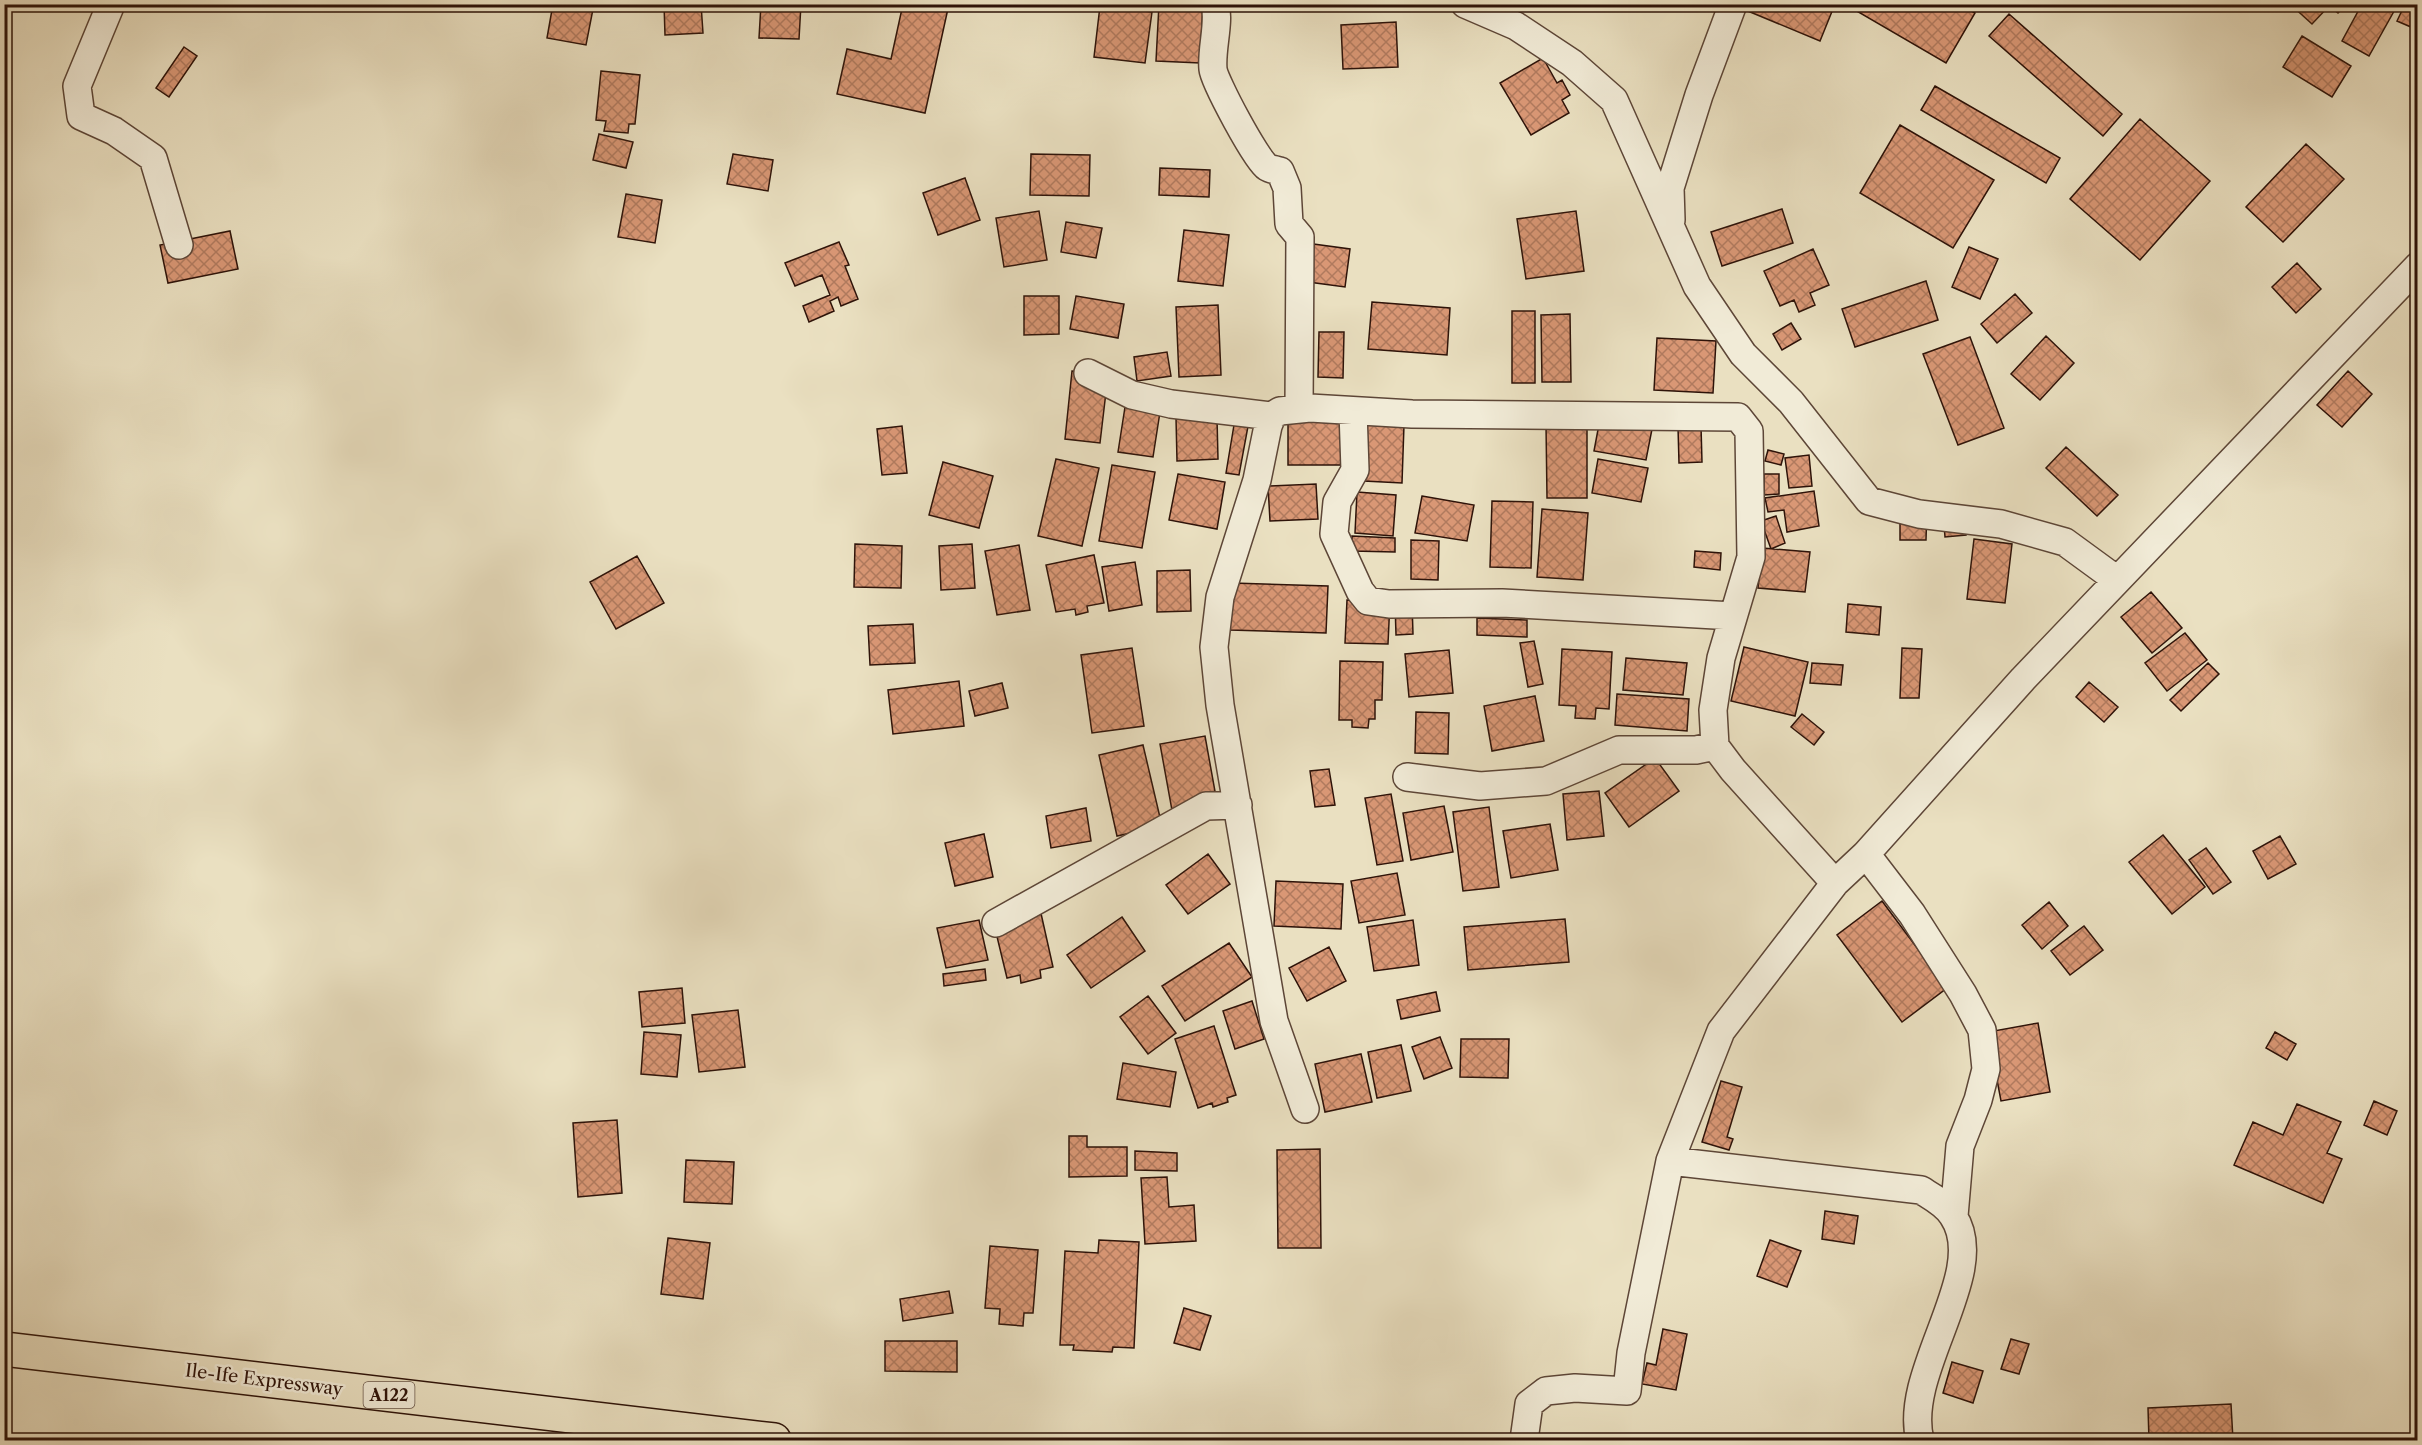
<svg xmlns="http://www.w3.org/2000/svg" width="2422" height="1445" font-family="'Libre Caslon Text',serif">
	<defs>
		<pattern id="building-cross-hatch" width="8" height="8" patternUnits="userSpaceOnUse" patternTransform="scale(1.5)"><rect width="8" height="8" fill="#d99775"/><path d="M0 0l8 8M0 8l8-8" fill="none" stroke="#b07a5e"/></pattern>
	</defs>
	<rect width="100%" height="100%" fill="#eae0c1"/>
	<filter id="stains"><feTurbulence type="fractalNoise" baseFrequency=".00333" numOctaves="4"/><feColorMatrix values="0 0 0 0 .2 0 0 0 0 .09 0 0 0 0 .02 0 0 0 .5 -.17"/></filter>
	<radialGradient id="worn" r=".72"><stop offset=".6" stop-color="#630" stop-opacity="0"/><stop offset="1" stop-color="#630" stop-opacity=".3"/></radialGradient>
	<path fill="url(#building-cross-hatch)" stroke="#2e1309" stroke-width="1.5" d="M553 4H594L586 45 547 38Z
		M664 4H701L703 33 665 35Z
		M761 4H801L799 39 759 38Z
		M903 4H949L925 113 837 94 847 49 891 59Z
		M1159 4H1203L1200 63 1156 61Z
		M1745 4H1835L1820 41 1743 9Z
		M1849 4H1960L1975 13 1946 63 1848 6Z
		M2290 4H2346L2338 13 2329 6 2312 24Z
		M2362 4H2398L2369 56 2342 41Z
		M2405 4H2418V30L2397 21Z
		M1100 6 1152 12 1145 63 1094 57Z
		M2009 14 2122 114 2103 136 1989 36Z
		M1396 22 1398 67 1343 69 1341 25Z
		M2302 36 2351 66 2332 97 2283 67Z
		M184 47 197 56 169 97 156 88Z
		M1543 58 1557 83 1562 80 1570 95 1562 100 1569 113 1531 135 1500 83Z
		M601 71 640 75 635 124H629L628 133 604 131 606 121 596 120Z
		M1935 86 2060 158 2046 183 1921 110Z
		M2140 119 2210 181 2140 260 2070 199Z
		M1900 125 1994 180 1953 248 1860 193Z
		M599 134 633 142 626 168 593 160Z
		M2306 144 2344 179 2283 242 2246 207Z
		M733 154 773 160 768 191 727 184Z
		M1031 154 1090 155 1089 196 1030 195Z
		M1160 168 1210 170 1209 197 1159 195Z
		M965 178 980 220 938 235 923 193Z
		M626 194 662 200 655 243 618 237Z
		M1782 209 1793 243 1722 266 1711 232Z
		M1039 211 1047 260 1004 267 996 218Z
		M1576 211 1584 271 1526 279 1517 219Z
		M1066 222 1102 228 1096 258 1061 252Z
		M1184 230 1229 235 1223 286 1178 281Z
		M230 231 238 269 168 283 160 245Z
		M839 242 849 265 845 266 858 299 841 306 838 297 830 301 834 311 809 322 803 306 830 295 822 275 795 286 785 263Z
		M1306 243 1350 249 1345 287 1301 281Z
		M1969 247 1998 259 1980 299 1952 287Z
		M1813 249 1829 285 1810 293 1815 305 1799 312 1794 300 1780 306 1764 271Z
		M2297 263 2321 289 2296 313 2272 287Z
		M1926 281 1938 320 1855 347 1842 309Z
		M2015 294 2032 313 1997 343 1981 324Z
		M1024 296H1059V334L1024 335Z
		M1076 296 1124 304 1118 338 1070 329Z
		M1372 302 1450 308 1447 355 1368 349Z
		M1218 305 1221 375 1179 377 1176 307Z
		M1512 311H1535V383H1512Z
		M1570 314 1571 382H1542L1541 315Z
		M1791 323 1801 339 1782 350 1773 334Z
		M1319 332H1344L1343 378 1318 377Z
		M2046 336 2074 363 2040 400 2011 374Z
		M1970 337 2004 428 1958 445 1923 354Z
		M1657 338 1716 341 1713 393 1654 390Z
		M1167 352 1171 376 1137 381 1134 357Z
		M1072 371 1108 375 1100 443 1065 439Z
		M2348 371 2372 394 2342 427 2317 405Z
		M1125 407 1160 412 1153 457 1118 452Z
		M1176 418H1217L1218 459 1177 461Z
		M1235 419 1249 421 1239 475 1226 473Z
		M1600 419 1652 429 1646 460 1594 451Z
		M1288 421 1343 422 1342 465H1288Z
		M1366 424 1404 425 1402 483 1364 481Z
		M1546 425H1587V498H1547Z
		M902 426 907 473 882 475 877 429Z
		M1701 426 1702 462 1679 463 1678 427Z
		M2066 447 2118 495 2097 516 2046 468Z
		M1768 450 1784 454 1781 465 1765 461Z
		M1809 455 1812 486 1789 488 1785 458Z
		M1056 459 1099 468 1082 546 1038 536Z
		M1598 459 1648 468 1641 502 1592 493Z
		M943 462 993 476 979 528 929 515Z
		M1112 465 1155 472 1142 548 1099 541Z
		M1178 474 1225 482 1217 529 1169 520Z
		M1764 474H1779V494L1764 495Z
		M1316 484 1318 519 1270 521 1268 486Z
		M1814 491 1819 526 1787 532 1784 510 1768 512 1765 498Z
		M1357 492 1396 495 1393 536 1355 533Z
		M1422 496 1474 505 1467 541 1415 533Z
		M1492 501 1533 502 1531 568 1490 567Z
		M1900 507H1927L1926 540H1900Z
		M1542 509 1588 513 1583 580 1537 577Z
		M1963 510 1966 535 1945 537 1943 512Z
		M1776 516 1785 543 1771 549 1761 521Z
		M1352 536 1395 538V552L1352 551Z
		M1974 539 2012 544 2005 603 1967 599Z
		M1411 540 1439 541 1438 580 1411 579Z
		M855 544 902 546 901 588 854 587Z
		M972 544 975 588 941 590 939 546Z
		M1019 545 1030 610 997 615 985 551Z
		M1762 548 1810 552 1805 592 1758 588Z
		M1695 551 1721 553 1720 570 1694 567Z
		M1094 555 1104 603 1087 606 1088 612 1076 615 1075 609 1056 612 1046 565Z
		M637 556 664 603 616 629 590 582Z
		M1135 562 1142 605 1109 611 1102 567Z
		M1190 570 1191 611 1157 612V571Z
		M1232 583 1328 586 1326 633 1230 630Z
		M2151 592 2182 628 2152 653 2121 617Z
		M1347 600 1390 601 1388 644 1345 643Z
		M1412 602 1413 634 1396 635 1395 603Z
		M1848 604 1881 607 1879 635 1846 632Z
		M1477 618 1527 620V637L1477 635Z
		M913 624 915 663 870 665 868 626Z
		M2185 633 2207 660 2167 691 2145 663Z
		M1534 641 1543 684 1528 687 1520 643Z
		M1744 647 1808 662 1795 716 1731 701Z
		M1132 648 1144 726 1092 733 1081 655Z
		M1902 648 1922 649 1919 698H1900Z
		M1562 649 1612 652 1609 709 1596 708 1595 719 1575 718 1576 706 1559 705Z
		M1449 650 1453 693 1409 697 1405 654Z
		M1626 658 1687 663 1683 695 1623 690Z
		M1340 661 1383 662 1382 700H1375V719H1369L1368 728 1352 727V720H1339Z
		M1812 663 1843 665 1841 685 1810 683Z
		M2208 663 2219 674 2181 711 2170 700Z
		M959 681 964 726 893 734 888 690Z
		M2089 682 2118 707 2104 722 2076 697Z
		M1002 683 1008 708 975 716 969 691Z
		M1617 694 1689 699 1687 731 1615 725Z
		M1535 696 1544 741 1492 751 1484 706Z
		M1416 712 1449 713 1448 754 1415 753Z
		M1802 714 1824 732 1814 745 1791 727Z
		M1205 736 1218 808 1173 816 1160 744Z
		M1143 745 1162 826 1117 836 1099 755Z
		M1655 758 1679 791 1629 827 1605 793Z
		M1329 769 1335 805 1315 807 1310 771Z
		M1599 791 1604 836 1567 840 1563 794Z
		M1391 794 1403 861 1377 865 1365 798Z
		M1444 806 1453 852 1411 860 1403 813Z
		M1489 807 1499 887 1463 891 1453 812Z
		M1086 808 1091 841 1051 848 1046 816Z
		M1550 824 1558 870 1511 878 1503 831Z
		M984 834 993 877 955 886 945 843Z
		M2163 835 2205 887 2172 914 2129 862Z
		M2280 836 2296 864 2268 879 2253 851Z
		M2206 848 2231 882 2213 894 2189 860Z
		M1208 854 1230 884 1188 914 1166 885Z
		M1397 873 1405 915 1359 923 1351 881Z
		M1276 881 1343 884 1341 929 1274 926Z
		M1882 901 1947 988 1902 1022 1837 935Z
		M2049 902 2068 926 2042 949 2022 925Z
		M1040 909 1053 967 1040 970 1041 978 1021 983 1020 975 1007 978 993 920Z
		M1122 917 1145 951 1091 988 1067 955Z
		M1565 919 1569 962 1468 970 1464 927Z
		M979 920 988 960 946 968 937 928Z
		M1413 920 1419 965 1374 971 1367 927Z
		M2084 926 2103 950 2070 975 2051 951Z
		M1229 943 1252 977 1185 1021 1162 986Z
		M1329 947 1346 981 1307 1001 1289 968Z
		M985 969 986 980 944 986 943 974Z
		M682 988 685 1023 642 1027 639 992Z
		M1436 992 1440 1011 1401 1019 1397 1000Z
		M1148 996 1176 1033 1148 1054 1120 1017Z
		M1252 1001 1264 1039 1235 1049 1223 1011Z
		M738 1010 745 1067 699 1072 692 1015Z
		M2038 1023 2050 1092 2001 1101 1988 1032Z
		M1214 1026 1236 1095 1227 1098 1228 1102 1213 1107 1212 1103 1198 1108 1175 1039Z
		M644 1032 681 1035 677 1077 641 1074Z
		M2275 1032 2296 1044 2287 1060 2266 1048Z
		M1440 1037 1452 1068 1424 1079 1412 1047Z
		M1461 1039H1509L1508 1078 1460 1077Z
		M1401 1045 1411 1091 1377 1098 1368 1052Z
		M1361 1054 1372 1102 1325 1112 1315 1064Z
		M1123 1063 1176 1072 1170 1107 1117 1099Z
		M1721 1081 1742 1087 1727 1137 1733 1139 1729 1150 1702 1142Z
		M2374 1101 2397 1111 2387 1135 2364 1125Z
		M2297 1104 2341 1122 2327 1153 2342 1159 2323 1203 2234 1165 2253 1122 2283 1135Z
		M617 1120 622 1193 578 1197 573 1123Z
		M1069 1136H1087V1147H1127V1176L1069 1177Z
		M1320 1149 1321 1248H1278L1277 1150Z
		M1135 1151 1177 1153V1171L1135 1170Z
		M686 1160 734 1162 732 1204 684 1202Z
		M1167 1177 1169 1207 1194 1205 1196 1241 1145 1244 1141 1178Z
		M1825 1211 1858 1216 1854 1244 1822 1239Z
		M668 1238 710 1243 703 1299 661 1294Z
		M1099 1240 1139 1242 1134 1348 1113 1347 1112 1352 1073 1350 1074 1345H1060L1065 1251 1098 1253Z
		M1770 1240 1801 1251 1787 1287 1757 1276Z
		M990 1246 1038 1250 1033 1313H1024L1023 1326 999 1324 1000 1309 985 1308Z
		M949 1291 953 1313 903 1321 900 1299Z
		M1184 1308 1211 1316 1200 1350 1174 1343Z
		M1663 1329 1687 1334 1676 1390 1642 1384 1647 1363 1656 1365Z
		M2011 1339 2029 1344 2019 1374 2001 1369Z
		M885 1341H957V1372L885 1371Z
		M1952 1362 1983 1371 1973 1403 1943 1393Z
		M2231 1404 2233 1440H2149L2148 1408Z"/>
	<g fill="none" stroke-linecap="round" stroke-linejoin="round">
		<g stroke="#5d4637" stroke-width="30">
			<path id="street" d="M111 4 77 86 81 116 114 131 153 158 179 245
				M1215 4C1220 22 1211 49 1213 69 1214 81 1257 161 1267 167 1270 169 1276 170 1280 171L1287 188 1289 224 1300 237 1299 409
				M1465 4 1516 26 1572 63 1614 100 1697 286 1743 354 1791 402 1869 501 1919 514 2001 524 2065 542 2117 580
				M1671 220 1670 188 1699 95 1733 4
				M1088 373 1132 395 1171 404 1272 416
				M1353 411 1355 470 1337 502 1334 534 1360 591 1368 601 1389 604 1502 603 1733 616
				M1407 777 1480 786 1546 781 1619 750H1696L1715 746
				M1866 854 1912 914 1963 994 1982 1030 1986 1069 1978 1100 1960 1146 1954 1216
				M996 923 1206 806 1238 805
				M1305 1109 1274 1021 1220 705 1214 647 1220 597 1257 480 1268 426 1272 416 1280 411 1310 408 1412 414 1738 417 1749 431 1751 557 1721 658 1713 710 1715 746 1733 770 1835 883
				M1670 1161 1921 1190C1932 1197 1946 1204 1953 1216 1991 1272 1902 1371 1920 1440
				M1524 1440 1529 1404 1546 1391 1575 1388 1627 1391 1631 1353 1670 1161 1721 1031 1835 883 1866 854 2023 679 2418 266"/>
		</g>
		<g stroke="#2e1309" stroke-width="36">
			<path id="highway" d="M4 1349 774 1440"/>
		</g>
		<use href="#street" stroke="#f1ebd7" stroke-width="27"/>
		<use href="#highway" stroke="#eae0c1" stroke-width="33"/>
	</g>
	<g text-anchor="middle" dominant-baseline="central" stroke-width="5" stroke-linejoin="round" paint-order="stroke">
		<rect fill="#f1ebd7" stroke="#685447" stroke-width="1.5" x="363.5" y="1382" width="51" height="26" rx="4.5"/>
		<g font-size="16" font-weight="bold" fill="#2e1309">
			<text x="389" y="1395">A122</text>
		</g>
		<g font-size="18" fill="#2e1309" stroke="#f1ebd7">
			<text transform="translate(264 1380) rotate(7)">Ile-Ife Expressway</text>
		</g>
	</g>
	<rect width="2422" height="1445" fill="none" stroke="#eae0c1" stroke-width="24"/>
	<rect x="6" y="6" width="2410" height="1433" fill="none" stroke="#2e1309" stroke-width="3"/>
	<rect x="12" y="12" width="2398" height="1421" fill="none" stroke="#2e1309" stroke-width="1.5"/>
	<rect width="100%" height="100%" filter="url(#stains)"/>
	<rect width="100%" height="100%" fill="url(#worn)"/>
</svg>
